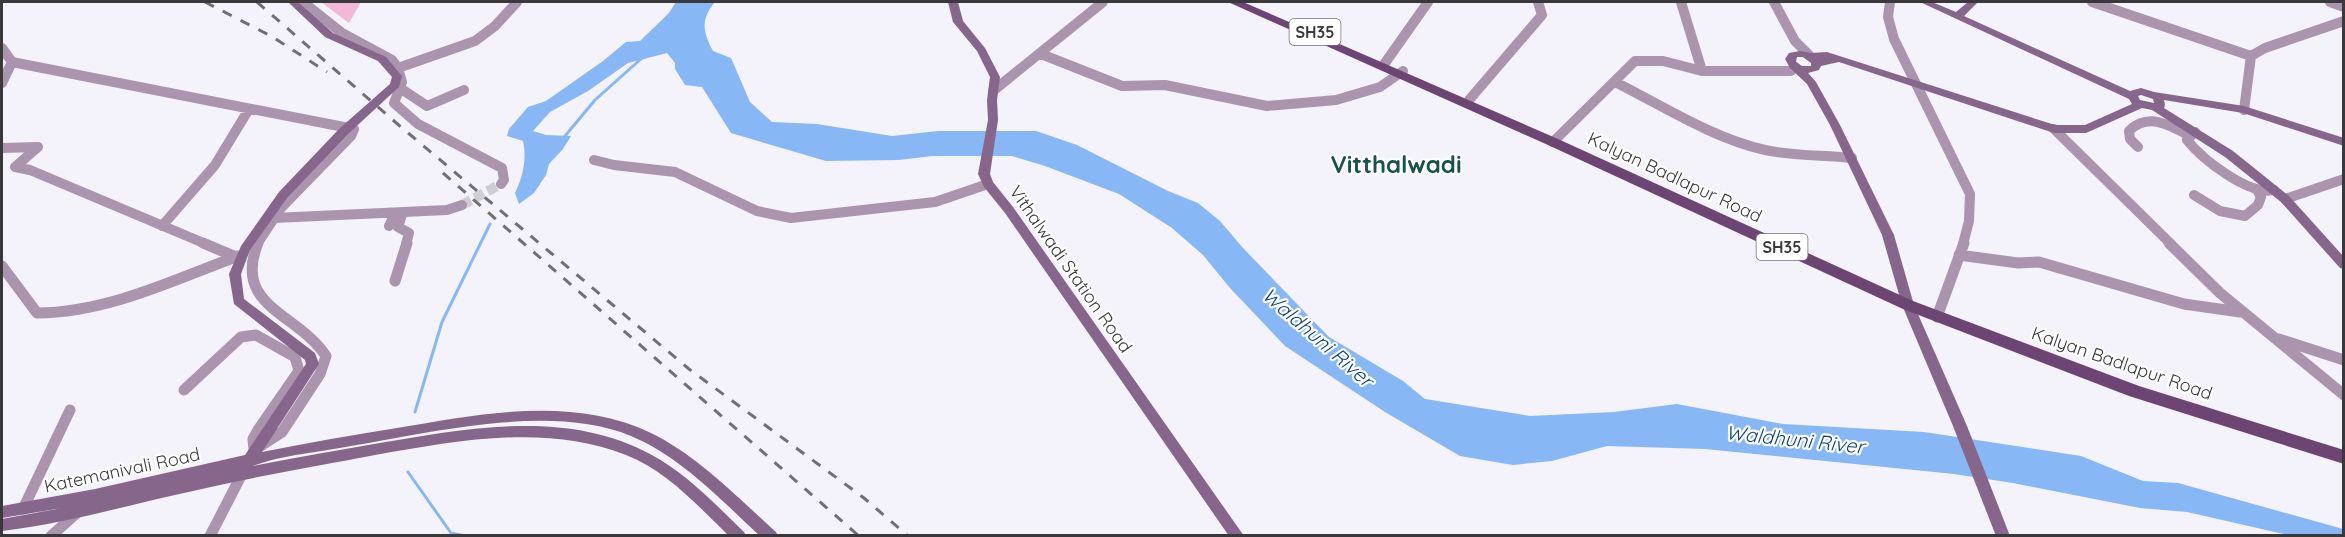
<svg xmlns="http://www.w3.org/2000/svg" width="2345" height="537" font-family="Quicksand,sans-serif">
	<rect width="100%" height="100%" fill="#f4f2fa"/>
	<path fill="#f2b8d7" d="M321 2H361L349 23Z"/>
	<path fill="#87b8f5" d="M676 2H715C700 20 703 32 713 51L731 58 750 102 772 122 817 124 892 136 938 131H1036L1077 145 1168 191 1198 203 1220 221 1243 248 1329 337 1403 381 1425 399 1530 416 1614 412 1677 404 1783 424 1924 432 2081 456 2143 481 2178 483 2343 529V535H2288L2187 512 2140 508 2013 483 1954 474 1705 449 1607 446 1552 461 1513 465 1460 456 1385 412 1285 346 1230 288 1203 255 1172 228 1119 194 1045 166 1012 156H932L899 160 826 161 731 133 702 87 685 85 675 69V63L667 53 628 63 588 91 550 112 533 131 546 135 571 136 563 149 549 164 546 175 534 193 519 204 515 193C523 177 527 158 523 141L507 136 509 129 528 107 546 101 603 61 626 42 640 41 669 13Z"/>
	<g fill="none" stroke-linecap="round" stroke-linejoin="round">
		<path stroke="#87b8f5" stroke-width="3" d="M565 136 595 100 642 58
			M415 412 442 322 490 224
			M408 472 451 533 465 536"/>
		<path stroke="#cfcdd4" stroke-width="10" stroke-dasharray="10 4.5" stroke-linecap="butt" d="M462 205 501 184"/>
		<path stroke="#ab94ae" stroke-width="10" d="M303 2 342 33 392 60 398 68 402 82 394 103 418 124 502 168 504 180 501 184
			M1681 2 1702 71
			M1774 2 1795 41 1810 56
			M1890 2 1888 17 1894 39 1970 194 1969 221 1963 244
			M2092 2 2251 56
			M2330 2 2344 7
			M2 48 12 62 354 129 351 136 281 208 257 244
			M1041 54 1122 86 1165 85 1267 106 1336 100 1380 87 1403 71
			M2251 56 2265 48 2344 21
			M1385 63 1428 2
			M398 68 475 41 495 26 517 2
			M1615 82C1663 106 1712 138 1765 150 1793 156 1824 155 1852 158
			M2 83 12 62
			M400 88 427 106 464 90
			M993 91 1103 2
			M1469 100 1542 15 1538 2
			M2244 110 2251 56
			M2054 129 2171 244
			M2195 132 2187 140C2202 159 2249 196 2274 190
			M1553 142 1635 61H1663L1702 71H1791L1795 67
			M2138 147 2130 139 2129 131C2148 112 2170 125 2190 136
			M2 148 38 147 15 167 30 170 206 244
			M594 160 614 165 675 172 757 211 791 218 935 202 988 184
			M2194 195 2220 211 2245 216 2258 205 2261 197 2257 190
			M2285 199 2344 179
			M403 212 398 227 409 233 406 244
			M274 218 447 210 462 205
			M162 226 215 165 249 109
			M389 226 395 213"/>
		<path stroke="#ab94ae" stroke-width="11" d="M203 243 234 256
			M2169 243 2220 293 2344 395
			M1959 255 2018 263 2039 262 2184 304 2240 312
			M2 266 37 313C106 313 174 280 238 256
			M395 281 407 243
			M1937 317 1964 243
			M2279 339 2344 360
			M184 390 241 337 256 335 295 357 299 371 258 430 253 439 254 450 282 432 320 374 326 356C298 313 232 307 258 243
			M23 509 70 410
			M51 536 78 512
			M210 536 242 474"/>
		<path fill="#87668c" fill-rule="evenodd" d="M288 2H298L333 33 386 57 402 76 399 87 348 134 287 198 250 250 241 274 244 299 315 353 319 364 262 452C307 443 352 435 397 428 479 414 573 395 651 433 698 456 737 497 776 532L778 536H760C721 500 681 457 631 436 552 403 433 432 351 446 322 452 281 455 253 466 293 458 334 451 374 444 463 429 565 408 650 454 686 473 715 504 744 532L746 536H729C698 506 667 471 626 455 546 423 457 441 375 455 311 467 247 478 184 493 124 506 63 524 2 531V519L62 508 2 518V506L95 489 245 455 306 364 305 360 234 304 229 274 241 246 279 192 340 128 390 84 392 77 378 61 325 37Z
			M948 2H958L963 21 985 48 1000 77 997 100 998 120 990 174 993 182 1013 207 1244 536H1229L1005 213 984 187 978 174 988 120 987 100 990 77 977 51 953 22Z
			M1920 2H1932L1956 12 1968 2H1978L1964 16 2130 91 2141 88 2154 92 2244 106 2344 138V146L2243 113 2164 100 2165 105 2164 108 2233 151 2289 196 2344 257V269L2340 268 2281 202 2225 157 2152 110 2142 108 2086 133H2054L1839 62 1821 66 1819 70 1808 73 1816 82 1840 125 1894 235 1914 305 1967 426 2010 536H1996L1953 426 1902 305 1882 235 1830 125 1807 84 1790 68 1785 59 1789 53 1800 51 1811 53 1827 52 2055 125H2085L2132 104 2129 99ZM1797 57H1803L1811 63V66H1802L1796 62ZM2141 95 2153 99 2154 103 2140 100 2138 96Z"/>
		<path fill="#6d4573" fill-rule="evenodd" d="M1228 2H1243L1558 139 1913 301 2139 386 2344 450V464L2129 396 1903 309 1548 145Z"/>
		<path stroke="#706f74" stroke-width="3" stroke-dasharray="10 10" stroke-linecap="butt" d="M205 2 271 36 327 72
			M257 2 401 127 689 369 864 498 908 536
			M443 173 859 536"/>
	</g>
	<g text-anchor="middle" dominant-baseline="central" stroke-width="4.5" stroke-linejoin="round" paint-order="stroke">
		<g fill="#fff" stroke="#747476" stroke-width="1.5">
			<rect x="1289.5" y="19" width="51" height="26" rx="4.5"/>
			<rect x="1756.5" y="234" width="51" height="26" rx="4.5"/>
		</g>
		<g font-size="16" font-weight="bold" fill="#39383b">
			<text x="1315" y="32">SH35</text>
			<text x="1782" y="247">SH35</text>
		</g>
		<g font-size="18" fill="#39383b" stroke="#fff">
			<text transform="translate(1675 177) rotate(25)">Kalyan Badlapur Road</text>
			<text transform="translate(1071 269) rotate(55)">Vithalwadi Station Road</text>
			<text transform="translate(2122 363) rotate(19)">Kalyan Badlapur Road</text>
			<text transform="translate(122 470) rotate(-12)">Katemanivali Road</text>
		</g>
		<g font-size="20" font-style="italic" fill="#104278" stroke="#fff">
			<text transform="translate(1318 337) rotate(41)">Waldhuni River</text>
			<text transform="translate(1795 439) rotate(6)">Waldhuni River</text>
		</g>
		<g font-size="24" font-weight="bold" fill="#18524c" stroke="#fff">
			<text x="1396" y="164">Vitthalwadi</text>
		</g>
	</g>
	<rect width="2345" height="537" fill="none" stroke="#39383b" stroke-width="6"/>
</svg>
